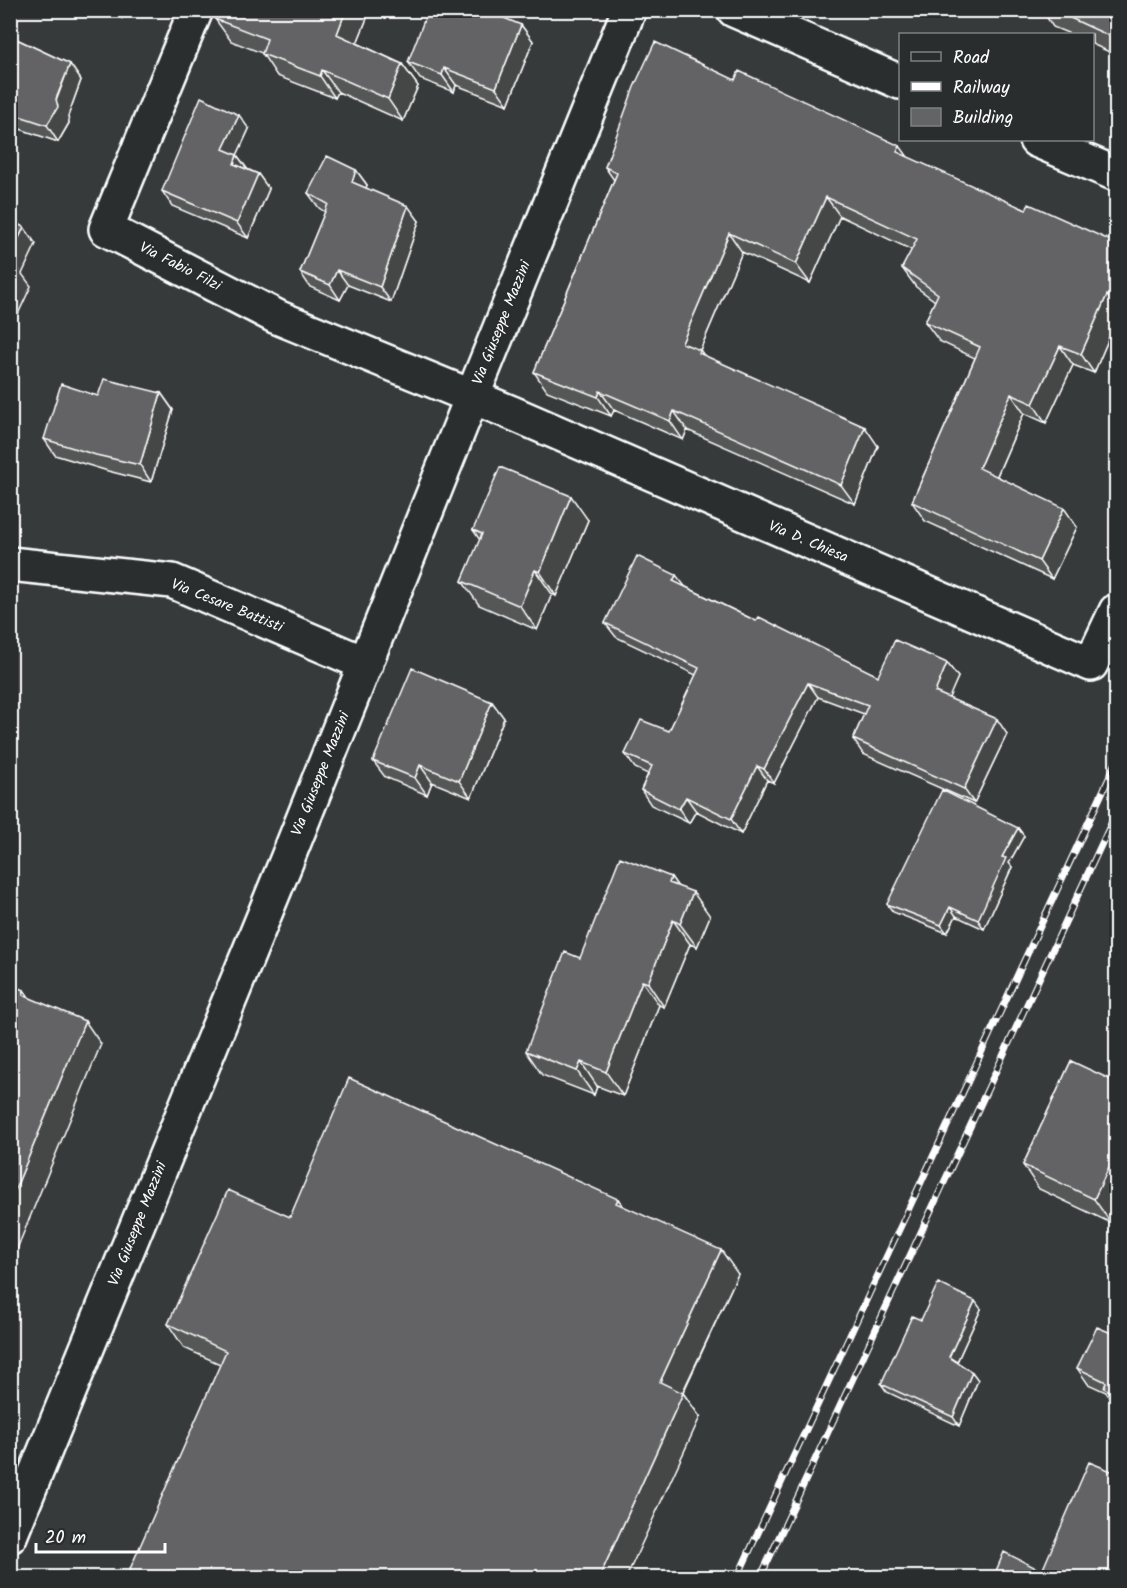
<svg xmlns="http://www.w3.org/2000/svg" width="1127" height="1588" font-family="Kalam,sans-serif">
	<rect width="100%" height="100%" fill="#373a3b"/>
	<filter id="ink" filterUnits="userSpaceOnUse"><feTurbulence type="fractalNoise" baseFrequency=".0167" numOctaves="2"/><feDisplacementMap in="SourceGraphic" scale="12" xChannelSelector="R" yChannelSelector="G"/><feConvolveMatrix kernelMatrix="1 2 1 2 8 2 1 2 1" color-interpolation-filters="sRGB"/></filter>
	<g filter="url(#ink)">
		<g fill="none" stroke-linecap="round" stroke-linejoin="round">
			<g stroke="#fff" stroke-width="38">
				<path id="street" d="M196 10 106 229 277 317 512 413 1091 664 1116 611
					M734 10 900 82
					M1036 140 1116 174
					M10 564 172 581 366 664
					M10 1536 286 862 472 397 629 10"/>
			</g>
			<use href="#street" stroke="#2a2d2e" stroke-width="33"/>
			<g stroke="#fff" stroke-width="7">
				<path id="rail" d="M737 1578 1116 763
					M760 1578 1116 813"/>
			</g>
			<use href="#rail" stroke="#2a2d2e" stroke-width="4.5" stroke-dasharray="14" stroke-linecap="butt"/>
		</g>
		<path fill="#555657" stroke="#fff" stroke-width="1.5" d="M105 10H125L122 18Z
			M219 10H361L367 18 357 43 402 64 418 86 403 121 338 92 335 98 277 76 262 53 231 41 215 19Z
			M1042 10H1116V55L1092 44V34H1070L1053 27Z
			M521 25 533 41 508 105 456 85 454 92 420 79 408 62Z
			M10 36 70 64 81 80 68 116 69 123 58 142 14 127 10 133Z
			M735 80 1026 210 1116 243V321L1094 373 1073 365 1046 423 1024 413 997 476 1077 527 1052 579 925 521 912 502 975 358 939 341 925 322 935 301 916 287 902 268 912 250 840 216 810 283 742 252 700 350 704 356 878 446 855 504 687 430 683 440 614 410 611 416 547 391 534 372 614 180 605 167Z
			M249 129 237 155 247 169 258 174 269 189 248 238 172 206 162 191Z
			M356 170 367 185 366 188 419 221 391 302 348 285 340 300 310 287 300 272 325 212 319 208 308 193Z
			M161 393 173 410 151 482 108 471 55 455 44 439 98 396Z
			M588 520 556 596 552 594 537 630 479 605 462 581 480 540 473 530Z
			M684 586 756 621 878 676 947 663 958 677 948 698 1007 734 974 803 863 754 853 739 864 714 818 697 774 783 767 780 741 834 696 811 689 823 651 805 641 790 648 774 635 768 625 754 669 731 696 675 616 637 605 623Z
			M492 702 504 718 471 798 432 782 427 795 385 777 373 761Z
			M1018 828 1024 836 1009 863 1012 867 984 929 956 916 947 933 893 912 887 904Z
			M671 877 677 886 710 916 697 947 690 944 664 1007 659 1005 623 1096 597 1086 594 1095 542 1075 526 1051 580 958Z
			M1071 1061 1111 1223 1039 1189 1023 1165Z
			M618 1199 624 1207 738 1274 683 1393 700 1417 220 1364 184 1348 168 1324 290 1217Z
			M981 1309 957 1362 972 1372 978 1380 959 1426 887 1392 881 1384 921 1320Z
			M1116 1335V1405L1114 1404 1106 1392 1088 1384 1077 1368Z"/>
		<path fill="#454647" stroke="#fff" stroke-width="1.5" d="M117 10H125L122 18Z
			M346 10H361L367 18 352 56 337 34Z
			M521 25 533 41 508 105 496 88Z
			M70 64 81 80 68 116 69 123 58 142 47 125Z
			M402 64 418 86 403 121 388 99Z
			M444 68 456 85 454 92 442 75Z
			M322 70 338 92 335 98 320 76Z
			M239 115 249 129 233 164 223 149Z
			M10 122 14 127 10 133Z
			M900 146 913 164 897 152Z
			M237 155 248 170 234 164Z
			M356 170 367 185 363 197 352 182Z
			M258 174 269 189 248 238 237 223Z
			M826 197 840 216 810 283 796 264Z
			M408 206 419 221 391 302 380 287Z
			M24 227 36 244 22 274 31 286 12 327 10 326V257Z
			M729 233 742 252 700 350 713 369 682 343Z
			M337 270 348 285 340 300 330 285Z
			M1107 295 1116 309V321L1094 373 1081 354Z
			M1060 346 1073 365 1046 423 1033 404Z
			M600 391 614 410 611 416 598 397Z
			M161 393 173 410 151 482 140 465Z
			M1011 394 1024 413 992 487 979 468Z
			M674 411 687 430 683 440 670 421Z
			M865 427 878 446 855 504 841 485Z
			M571 496 588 520 556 596 540 572Z
			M1064 508 1077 527 1052 579 1039 561Z
			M535 570 552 594 537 630 520 606Z
			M676 575 687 589 673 581Z
			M947 663 958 677 945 707 935 692Z
			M808 683 818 697 774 783 764 769Z
			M492 702 504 718 471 798 459 781Z
			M997 719 1007 734 974 803 964 789Z
			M420 765 432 782 427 795 415 778Z
			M757 766 767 780 741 834 731 819Z
			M686 797 696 811 689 823 679 809Z
			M1018 828 1024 836 1009 863 1012 867 984 929 978 920 1002 857Z
			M671 877 688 901 669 883Z
			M693 892 710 916 697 947 680 924Z
			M950 907 956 916 947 933 941 925Z
			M673 920 690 944 664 1007 648 983Z
			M642 981 659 1005 623 1096 606 1072Z
			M24 990 41 1014 23 995Z
			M85 1021 101 1044 10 1266V1202Z
			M581 1062 597 1086 594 1095 577 1071Z
			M1116 1152V1211L1111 1223 1094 1199Z
			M618 1199 635 1222 616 1203Z
			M721 1250 738 1274 676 1406 660 1382Z
			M975 1301 981 1309 955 1366 949 1357Z
			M972 1372 978 1380 959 1426 953 1417Z
			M683 1393 700 1417 626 1578H599Z"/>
		<path fill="#636465" stroke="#fff" stroke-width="1.5" d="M219 10H346L337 34 402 64 388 99 322 70 320 76 262 54 267 39 215 19Z
			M428 10H485L521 25 496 88 444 68 442 75 408 62Z
			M1053 10H1116V39Z
			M10 36 70 64 56 99 58 107 47 125 10 113Z
			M655 42 735 80 739 71 900 146 897 152 1026 210 1029 204 1116 243V299L1107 295 1081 354 1060 346 1033 404 1011 394 979 468 1064 508 1039 561 912 502 980 347 925 322 938 294 902 268 917 239 826 197 796 264 729 233 682 343 700 350 699 353 865 427 841 485 674 411 670 421 600 391 598 397 534 372 617 173 605 167 634 87Z
			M201 97 239 115 223 149 237 155 234 164 258 174 237 223 162 191Z
			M327 156 356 170 352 182 408 206 380 287 337 270 330 285 300 272 328 204 308 193Z
			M10 221 24 227 10 257Z
			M10 266 19 270 10 288Z
			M104 379 161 393 140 465 96 455 44 439 61 384 98 396Z
			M500 467 571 496 540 572 535 570 520 606 462 581 482 534 473 530Z
			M637 556 676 575 673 581 756 621 759 617 878 676 895 640 947 663 935 692 997 719 964 789 853 739 868 705 808 683 764 769 757 766 731 819 686 797 679 809 641 790 652 766 625 754 641 720 669 731 699 668 605 623Z
			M412 668 492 702 459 781 420 765 415 778 373 761Z
			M942 790 1018 828 1002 857 1006 858 978 920 950 907 941 925 887 904Z
			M620 857 671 877 669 883 693 892 680 924 673 920 648 983 642 981 606 1072 581 1062 577 1071 526 1051 565 952 580 958Z
			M10 984 24 990 23 995 85 1021 10 1202Z
			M1071 1061 1116 1082V1152L1094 1199 1023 1165Z
			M349 1078 618 1199 616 1203 721 1250 660 1382 683 1393 599 1578H126L226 1351 168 1324 228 1190 290 1217Z
			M938 1283 975 1301 949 1357 972 1372 953 1417 881 1384 912 1316 921 1320Z
			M1097 1327 1116 1335V1394L1104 1388 1106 1382 1077 1368Z
			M1089 1462 1116 1473V1578H993L1004 1552 1042 1571Z"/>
	</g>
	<g text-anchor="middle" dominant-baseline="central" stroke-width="4.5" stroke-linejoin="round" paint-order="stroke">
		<g font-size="15" fill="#fff" stroke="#2a2d2e">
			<text transform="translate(180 267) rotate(27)">Via Fabio Filzi</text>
			<text transform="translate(502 323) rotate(-68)">Via Giuseppe Mazzini</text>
			<text transform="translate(808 542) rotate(23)">Via D. Chiesa</text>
			<text transform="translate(227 606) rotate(22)">Via Cesare Battisti</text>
			<text transform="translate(321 774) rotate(-68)">Via Giuseppe Mazzini</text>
			<text transform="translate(138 1224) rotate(-68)">Via Giuseppe Mazzini</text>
		</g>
	</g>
	<rect width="1127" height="1588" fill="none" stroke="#2a2d2e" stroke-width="36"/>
	<rect x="18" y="18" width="1091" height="1552" fill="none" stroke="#fff" stroke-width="2" filter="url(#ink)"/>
	<rect x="899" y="33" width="195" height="108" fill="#2a2d2e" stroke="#7f8182" stroke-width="1.5"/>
	<rect x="911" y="52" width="30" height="9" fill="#2a2d2e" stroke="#7f8182" stroke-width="1.5"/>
	<text x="953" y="63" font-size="18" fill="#ffffff">Road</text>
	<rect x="911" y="82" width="30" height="9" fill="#ffffff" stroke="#7f8182" stroke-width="1.5"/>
	<text x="953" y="93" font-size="18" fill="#ffffff">Railway</text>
	<rect x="911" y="108" width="30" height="18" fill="#636465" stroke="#7f8182" stroke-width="1.5"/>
	<text x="953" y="123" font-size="18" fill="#ffffff">Building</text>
	<path d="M36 1543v9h129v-9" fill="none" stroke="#ffffff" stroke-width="3"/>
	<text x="45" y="1543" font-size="18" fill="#ffffff" stroke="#2a2d2e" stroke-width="4.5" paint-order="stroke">20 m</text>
</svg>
